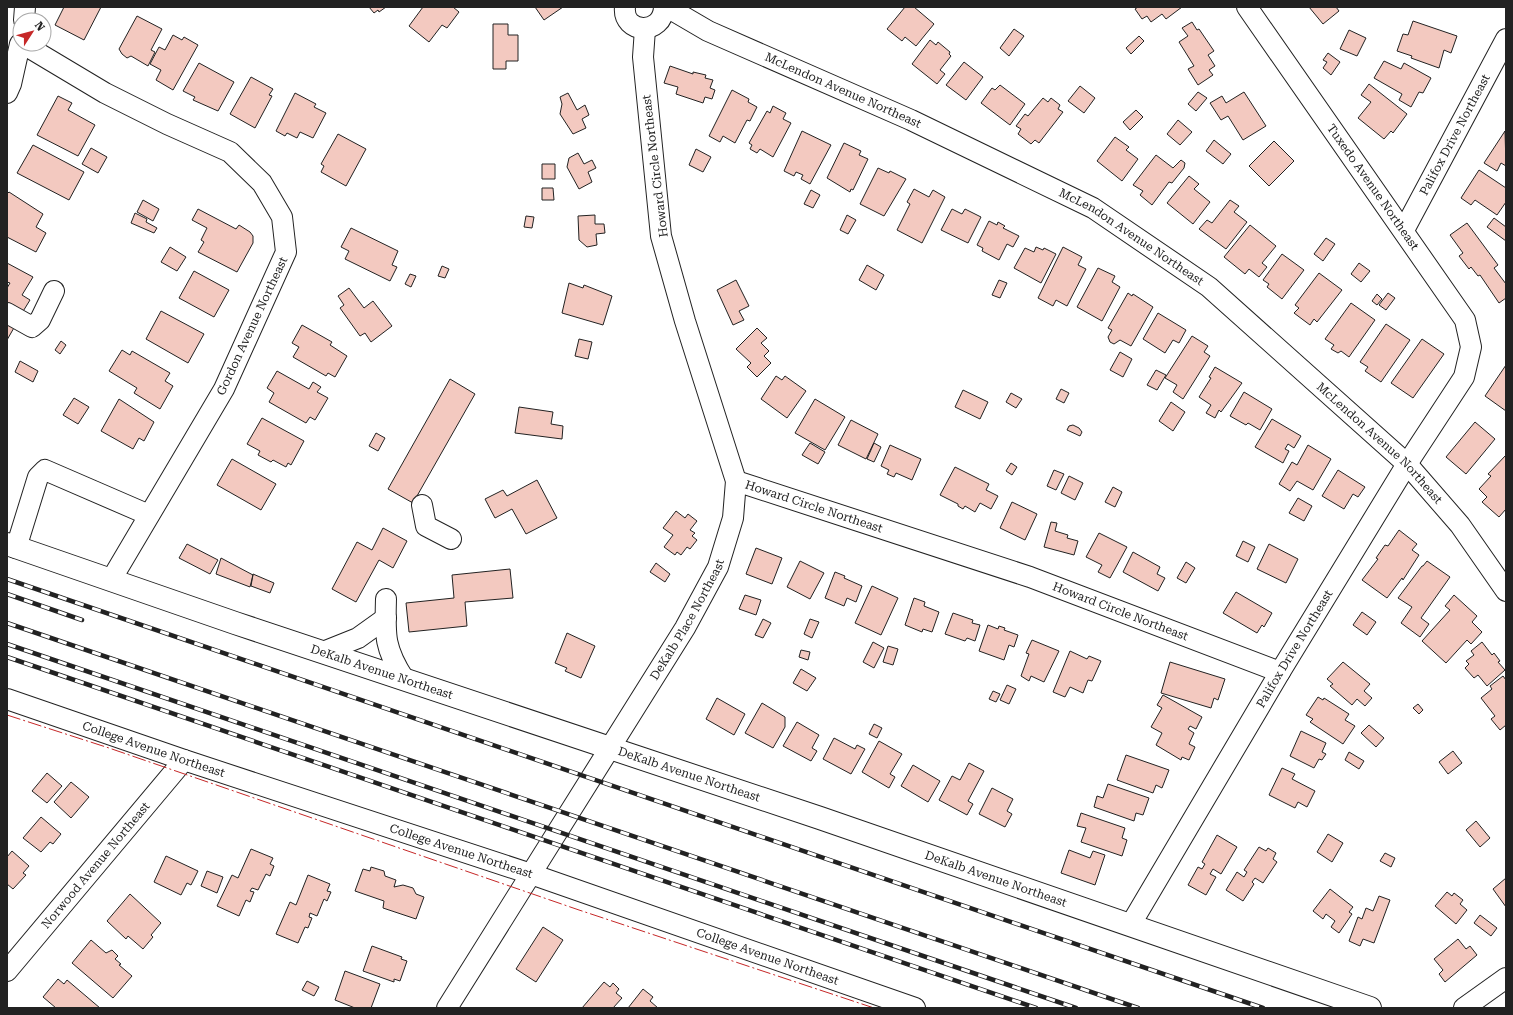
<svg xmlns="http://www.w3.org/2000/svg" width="1513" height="1015" font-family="'Roboto Serif',serif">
	<rect width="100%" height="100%" fill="#fff"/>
	<path fill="#f3c9c0" stroke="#222" d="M64 7H101L84 40 55 25Z
		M369 7H386L379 12 378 10 374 13Z
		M423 7H453L459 12 447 28 442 25 429 42 409 26Z
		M535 7H563L544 20Z
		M905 7H914L934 24 916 46 905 37 902 41 887 29Z
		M1138 7H1182L1166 19 1162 14 1151 22 1147 16 1142 19 1135 9Z
		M1309 7H1336L1339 11 1323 24Z
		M137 16 162 29 151 50 155 52 148 66 131 56 127 58 122 54 119 49Z
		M1413 21 1457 36 1451 53 1444 50 1439 68 1411 58 1412 56 1397 51 1403 34 1408 35Z
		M1192 22 1197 30 1199 29 1214 51 1208 55 1215 66 1209 70 1213 75 1198 85 1188 69 1194 66 1179 42 1188 36 1182 28Z
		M493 24H508V35H518V61H506V69H493Z
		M1014 29 1024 36 1009 56 1000 48Z
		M1349 30 1366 38 1357 56 1340 49Z
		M173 35 182 40 184 37 198 45 173 90 156 80 161 70 150 64 159 47 165 50Z
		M1139 36 1144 41 1131 54 1126 48Z
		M930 40 936 45 938 42 950 52 949 54 951 56 940 70 945 74 937 84 912 64Z
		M1328 53 1340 62 1331 75 1323 68 1327 62 1323 60Z
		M1384 61 1401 69 1404 63 1431 78 1423 93 1419 92 1411 107 1399 100 1402 94 1374 78Z
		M964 62 983 77 966 100 946 85Z
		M199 63 234 82 218 111 193 100 195 97 183 91Z
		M670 66 693 74V72L706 75 705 78 713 80 710 88 715 90 712 99 705 97 703 103 676 94 678 87 664 83Z
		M251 77 273 89 269 95 272 96 255 128 230 114Z
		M1369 84 1407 114 1393 133 1391 131 1384 139 1358 118 1371 102 1361 95Z
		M1000 85 1025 104 1010 125 981 103 992 88 995 90Z
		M1080 86 1095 98 1084 113 1068 101Z
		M732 90 749 99 748 102 757 107 750 121 747 120 735 143 723 136 720 142 709 136Z
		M1198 92 1207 98 1196 111 1188 104Z
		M1244 92 1266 126 1243 140 1228 116 1221 120 1210 103 1222 96 1226 103Z
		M295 93 316 104 314 107 326 113 313 138 300 132 297 138 287 133 285 136 276 131Z
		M568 93 577 110 585 105 589 115 582 119 586 128 573 134 560 114 562 104 560 97Z
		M58 96 72 103 68 110 95 125 78 156 37 135Z
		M1043 98 1048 102 1051 98 1060 105 1058 109 1063 112 1039 143 1035 140 1031 144 1018 134 1021 129 1016 126 1025 114 1028 116Z
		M773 106 786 113 783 119 791 123 773 157 760 149 757 153 750 149 752 145 749 143 767 111 770 113Z
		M1136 110 1143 117 1130 130 1123 122Z
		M1178 120 1192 132 1180 145 1167 134Z
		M802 131 831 145 810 184 801 179 803 175 796 172 794 176 784 171Z
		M1505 131 1506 166 1501 163 1497 171 1484 163Z
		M338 134 366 149 346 186 321 172 324 166 321 164Z
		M1115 137 1129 147 1126 150 1138 159 1122 181 1097 161Z
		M1214 140 1231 154 1223 164 1206 151Z
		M1274 141 1294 161 1269 186 1249 166Z
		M844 143 861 151 859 155 868 159 853 190 851 189 850 192 827 178Z
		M33 145 84 172 69 200 17 173Z
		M91 148 107 157 98 173 82 164Z
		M696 149 711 157 703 172 689 165Z
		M578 153 584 164 592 160 596 168 588 172 592 182 579 189 567 167 569 158Z
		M1156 155 1173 168 1181 160 1185 163 1184 168 1172 183 1169 182 1152 205 1140 195 1143 191 1133 185Z
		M542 164H555V179H542Z
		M878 168 889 173 890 171 906 179 884 216 860 204Z
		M1479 170 1506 188V202L1497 215 1475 200 1471 205 1461 198Z
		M1189 176 1199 184 1194 189 1210 202 1193 224 1167 203Z
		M542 188H553L554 200H542Z
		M914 189 929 197 933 190 945 197 922 243 897 230 910 204 907 202Z
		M811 190 820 195 813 208 804 204Z
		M9 192 43 214 36 227 46 233 36 252 7 237V194Z
		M143 200 159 209 153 221 137 212Z
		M1230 200 1239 206 1234 212 1247 222 1226 249 1199 229 1207 220 1212 223Z
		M198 209 236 229 239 225 250 232 253 236V243L237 272 198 252 204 242 201 240 207 228 192 220Z
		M952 209 962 214 965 209 981 217 968 243 941 230Z
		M135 213 147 219 146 222 157 228 154 233 131 223Z
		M595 215V224H604L605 233 596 234 597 245 587 247 579 240 578 216Z
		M847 215 856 220 848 234 840 230Z
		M526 216 534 217 532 228 524 227Z
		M1494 218 1506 227V241L1487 227Z
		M989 221 997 225 998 222 1005 226 1003 228 1019 236 1013 247 1007 244 999 260 982 251 983 248 977 245Z
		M1467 223 1498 265 1494 268 1506 284V298L1499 303 1480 275 1478 276 1471 267 1469 269 1459 256 1463 253 1450 235Z
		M1250 225 1276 246 1262 263 1267 267 1259 277 1249 269 1245 274 1224 257Z
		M351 228 398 251 392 265 397 267 390 281 345 259 349 251 341 247Z
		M1326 238 1335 244 1323 261 1314 254Z
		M170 247 186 257 177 271 161 262Z
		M1036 247 1043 250 1044 248 1056 254 1041 283 1014 268 1025 248 1034 252Z
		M1063 247 1082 257 1078 265 1086 269 1067 306 1056 300 1053 306 1038 298Z
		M1282 254 1304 270 1282 299 1267 287 1269 284 1263 280Z
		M7 263 33 277 22 295 30 300 22 313 7 305V288L10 283 7 282Z
		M1359 263 1370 271 1361 282 1351 274Z
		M867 265 884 275 876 290 859 280Z
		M442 266 449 269 445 278 438 276Z
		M1098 268 1115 276 1112 282 1120 287 1102 321 1077 307Z
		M194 271 229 290 214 317 179 298Z
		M1319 273 1342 290 1317 322 1314 319 1310 325 1294 313 1299 308 1295 305Z
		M410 274 416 276 411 287 405 284Z
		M736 280 749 306 739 311 744 320 733 325 717 290Z
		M999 280 1007 283 1000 298 992 295Z
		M569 283 583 288 584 285 612 296 603 325 562 313Z
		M349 288 364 308 373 301 392 326 371 342 365 333 360 336 340 308 344 305 338 296Z
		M1128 293 1132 296 1133 294 1153 307 1131 346 1120 340 1114 344 1110 342 1108 337 1112 330 1108 328Z
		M1388 293 1395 298 1386 310 1379 305Z
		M1377 294 1382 299 1377 305 1372 301Z
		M1351 303 1375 320 1349 357 1341 351 1338 353 1331 349 1334 345 1325 339Z
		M161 311 204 334 188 363 146 339Z
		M1158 313 1186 330 1179 343 1173 340 1165 353 1143 339Z
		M7 322 15 326 7 340Z
		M1386 324 1410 340 1381 382 1365 371 1368 367 1360 362Z
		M302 325 332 342 330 345 347 356 335 377 328 373 326 376 293 357 299 347 292 343Z
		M757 328 767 338 761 343 769 351 764 356 771 363 757 377 747 367 751 363 736 349Z
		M1192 336 1208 346 1204 352 1210 356 1183 399 1173 392 1177 385 1165 378Z
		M579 339 592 342 588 359 575 356Z
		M1422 339 1444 354 1413 398 1391 383Z
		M61 341 66 345 60 354 55 350Z
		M122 350 130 355 132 351 170 373 165 381 173 386 160 409 134 393 137 388 109 371Z
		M1120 352 1132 359 1123 377 1110 370Z
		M20 361 38 371 33 382 15 372Z
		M1506 365V411L1485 396Z
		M1215 367 1242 383 1221 412 1219 410 1215 418 1206 413 1211 405 1199 397 1211 378 1209 377Z
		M1156 370 1166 375 1157 390 1147 385Z
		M277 371 309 389 313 382 321 387 317 392 328 398 315 420 310 417 306 423 269 402 274 393 267 388Z
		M776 376 782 380 785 376 806 391 787 418 761 399Z
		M450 379 475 394 413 503 388 489Z
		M1061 389 1069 393 1064 403 1056 399Z
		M963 390 988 402 980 419 955 407Z
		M1244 392 1272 409 1260 430 1248 423 1246 425 1230 416Z
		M1011 393 1022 399 1016 408 1006 402Z
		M74 398 89 407 78 424 63 415Z
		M119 399 154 422 144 441 139 438 133 449 101 431Z
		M815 399 845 417 825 450 795 433Z
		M1171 402 1185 412 1173 431 1159 421Z
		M519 407 553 412 551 424 563 426 562 439 515 433Z
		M262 418 304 441 291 465 288 463 286 467 273 460 271 462 258 455 260 451 247 444Z
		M1272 419 1301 436 1294 448 1288 444 1285 449 1289 451 1283 463 1255 447Z
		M851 420 878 434 866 459 838 445Z
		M1475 422 1495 439 1466 474 1446 457Z
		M1073 425 1079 428 1082 432 1080 436 1067 430 1069 426Z
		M376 433 385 438 378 451 369 446Z
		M810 443 825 452 818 464 802 455Z
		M874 443 881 447 874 462 867 459Z
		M890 445 921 459 912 480 896 473 894 477 887 474 889 470 881 466Z
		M1308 445 1331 459 1313 490 1297 481 1290 491 1279 484 1292 462 1297 465Z
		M1506 455V509L1499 517 1482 502 1487 497 1479 489 1491 476 1488 474Z
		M232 459 276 484 261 510 217 485Z
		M1011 463 1017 467 1012 475 1006 471Z
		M955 467 989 484 986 490 998 496 991 509 980 503 975 512 965 506 963 509 958 506V504L940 495Z
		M1054 470 1064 474 1056 490 1047 486Z
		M1338 470 1365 487 1358 497 1353 494 1344 509 1322 496Z
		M1069 476 1083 483 1075 500 1061 493Z
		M537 480 557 518 526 534 512 509 495 518 485 499 503 490 507 496Z
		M1113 487 1122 492 1115 507 1105 502Z
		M1298 498 1312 506 1304 521 1289 513Z
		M1012 502 1037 514 1025 540 1000 528Z
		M676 511 685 518 688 514 697 521 690 530 695 533 692 536 697 540 690 549 687 547 681 555 677 552 675 555 664 547 673 535 663 528Z
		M1051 522 1057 523 1055 531 1068 535 1067 538 1078 541 1074 555 1044 547Z
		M383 528 407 541 393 568 379 560 356 602 332 589 357 542 372 550Z
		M1399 530 1417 544 1412 550 1419 555 1403 580 1402 578 1387 598 1362 580 1378 559 1376 558 1385 545 1388 546Z
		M1099 533 1127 547 1110 578 1098 572 1102 565 1086 557Z
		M1243 541 1255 547 1248 562 1236 556Z
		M187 544 218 560 210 574 179 558Z
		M1269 544 1298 559 1286 583 1257 569Z
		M756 548 782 558 772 584 746 574Z
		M1133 552 1160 567 1157 574 1165 578 1158 591 1123 572Z
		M221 558 253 575 250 587 216 574Z
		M800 561 824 573 810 599 787 587Z
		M1427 561 1450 577 1421 618 1429 624 1420 637 1401 623 1412 607 1398 598 1422 566H1423Z
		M1186 562 1195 568 1186 583 1177 578Z
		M656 563 670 574 665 582 650 572Z
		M510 569 513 598 465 602 467 626 409 632 406 603 454 598 452 575Z
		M835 572 845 576 844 578 862 586 856 602 847 598 844 606 825 598Z
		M253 574 274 583 270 593 251 586Z
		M872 586 898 598 881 635 855 623Z
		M1236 592 1272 613 1264 627 1262 625 1257 633 1223 613Z
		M745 595 761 600 756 615 739 609Z
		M1454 595 1477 616 1472 622 1482 632 1471 644 1467 640 1446 663 1422 641 1450 610 1445 606Z
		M914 598 925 602 924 606 939 612 932 632 923 629 922 632 905 625Z
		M1362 612 1376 622 1367 635 1353 625Z
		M953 613 973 620 972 623 980 625 975 641 967 638 965 641 945 634Z
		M763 619 771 623 763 638 755 635Z
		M810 619 819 622 812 638 804 634Z
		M988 625 998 629 999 626 1005 628 1004 630 1018 635 1014 647 1009 645 1004 660 979 651Z
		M567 633 595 646 581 678 565 671 567 668 555 663Z
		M1032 640 1059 651 1044 682 1031 676 1029 681 1021 676 1029 654 1026 653Z
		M873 642 884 648 874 668 863 662Z
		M1482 642 1492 655 1494 653 1500 661 1498 662 1505 670 1487 686 1478 675 1474 678 1465 668 1469 664 1466 661 1474 655 1471 651Z
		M888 646 898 649 893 665 883 662Z
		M801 650 810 652 808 660 799 657Z
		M1070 651 1087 659 1089 656 1101 661 1092 681 1088 680 1083 693 1070 687 1065 697 1053 692Z
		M1170 662 1225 679 1218 700 1214 698 1211 708 1161 693Z
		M1343 662 1370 684 1364 691 1372 698 1365 706 1357 699 1352 705 1330 686 1333 684 1327 679Z
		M801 669 816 678 807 691 793 683Z
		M1503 676 1506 680V725L1500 730 1491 719 1495 716 1481 698 1492 689 1490 686Z
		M1007 685 1016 689 1009 704 1000 700Z
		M993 691 1000 694 996 702 989 699Z
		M1163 695 1202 717 1196 729 1190 726 1188 729 1194 733 1189 744 1195 747 1189 760 1182 757 1181 760 1156 745 1162 733 1151 727 1162 708 1157 705Z
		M1318 697 1323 700 1324 698 1349 714 1345 720 1355 726 1343 744 1310 722 1313 719 1306 715Z
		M717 698 745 714 734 735 706 719Z
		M762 703 785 717V727L773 748 745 733Z
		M1418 704 1423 710 1419 714 1413 708Z
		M797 722 819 735 812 748 817 751 811 761 783 746Z
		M874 724 882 728 877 738 869 734Z
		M1369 725 1384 738 1376 747 1361 733Z
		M1301 731 1326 743 1322 752 1326 754 1322 760 1319 759 1314 768 1290 756Z
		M834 738 855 749 857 745 865 749 851 774 823 759Z
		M879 741 902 754 890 774 895 777 889 788 862 772Z
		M1453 751 1462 763 1448 774 1439 762Z
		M1349 752 1364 761 1359 769 1345 760Z
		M1126 755 1169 770 1162 788 1156 785 1153 793 1117 780Z
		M969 763 984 771 968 801 973 804 967 815 939 800 952 776 960 780Z
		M913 765 940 781 928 802 901 786Z
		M1282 768 1295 774 1292 779 1315 791 1307 807 1298 802 1295 808 1269 795Z
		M47 773 62 786 47 803 32 791Z
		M71 782 89 797 71 818 54 802Z
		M1108 784 1149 798 1143 815 1136 813 1134 821 1094 807 1097 796 1103 798Z
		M992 788 1013 799 1007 811 1012 814 1005 827 979 814Z
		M1081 813 1125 828 1122 838 1127 840 1122 856 1081 842 1086 828 1077 826Z
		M41 817 61 834 53 844 50 842 41 852 23 838Z
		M1476 821 1490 838 1480 847 1466 830Z
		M1328 834 1343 843 1332 862 1317 852Z
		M1217 835 1237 847 1221 874 1213 869 1210 874 1216 877 1206 895 1188 885 1198 867 1202 869 1205 864 1202 862Z
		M1259 847 1266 851 1268 848 1276 853 1273 859 1277 862 1263 883 1255 878 1252 882 1254 884 1243 901 1226 890 1237 872 1244 877 1247 872 1244 870Z
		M251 849 273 858 270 864 274 866 270 876 266 874 258 890 252 888 250 891 254 892 250 902 246 900 239 916 217 906 232 875 238 878Z
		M1069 850 1090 858 1093 851 1105 855 1095 885 1061 873Z
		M12 851 29 866 23 873 26 875 13 889 7 884V857Z
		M1385 853 1395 858 1391 867 1380 861Z
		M166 856 198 871 191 885 187 883 181 895 154 882Z
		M371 867 384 871 385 876 396 880 394 887 403 885 413 888 416 894 424 897 416 919 383 908 384 901 355 891 363 869 370 871Z
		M207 871 223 877 217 893 201 886Z
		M308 875 330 884 327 891 331 892 327 901 324 899 317 916 310 913 309 917 312 918 308 928 305 927 298 943 276 934 290 902 296 905Z
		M1506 878V907L1493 889Z
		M1330 889 1353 907 1349 912 1352 914 1339 933 1331 927 1335 921 1326 914 1323 919 1313 911Z
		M1447 892 1452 896 1454 893 1463 900 1460 904 1467 910 1456 924 1435 906Z
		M130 894 161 923 151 935 153 937 143 949 128 936 126 939 107 921Z
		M1379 896 1390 900 1374 943 1363 939 1360 946 1349 941 1358 917 1362 919 1366 908 1373 911Z
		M1480 915 1497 928 1491 936 1474 923Z
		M543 927 563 940 536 982 516 969Z
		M1458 939 1466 949 1470 946 1477 955 1445 982 1439 974 1443 970 1434 959Z
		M91 940 106 953 112 950 118 956 115 959 121 964 119 965 132 976 113 998 72 963Z
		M372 946 402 957 401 959 407 961 400 981 394 979V982L363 971Z
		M345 971 380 984 371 1008H355L335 1000Z
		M58 979 64 984 67 980 100 1008H56L43 997Z
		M307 981 319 987 314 996 302 990Z
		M604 982 610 987 613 983 619 989 616 993 622 998 613 1008H582Z
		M643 989 653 997 650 1001 658 1008H628Z"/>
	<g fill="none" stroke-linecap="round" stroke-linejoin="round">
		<g stroke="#222" stroke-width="22">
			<g id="minor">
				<path d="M625 7C622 34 663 36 664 7"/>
				<path id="s1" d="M667 7 708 31 911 120 1093 208 1209 287 1407 464 1460 525 1506 591"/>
				<path d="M24 20 25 7"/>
				<path d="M23 44 105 93 167 124 230 152 262 183 282 217 286 252 224 389 111 580"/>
				<path d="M7 93 11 84 20 44"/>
				<path id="s2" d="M1404 230 1506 39"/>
				<path d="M7 313 32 327 40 320 54 291"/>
				<path id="s3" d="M736 481 1030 577 1280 672"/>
				<path d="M422 505 426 526 451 539"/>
				<path d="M16 548 38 477 45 470 149 515"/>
				<path d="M386 599C385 635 384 648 404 679"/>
				<path d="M323 652 358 638 386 618"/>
				<path id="s4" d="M7 699 184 760 531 874 915 1008"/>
				<path id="s5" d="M1131 924 1280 672 1407 464 1464 377 1471 347 1465 320 1247 7"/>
				<path id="s6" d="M7 971 184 760"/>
				<path id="s7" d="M447 1008 685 628 718 567 733 518 736 481 685 321 661 236 643 57 645 29"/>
				<path d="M1464 1008 1506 978"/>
			</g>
		</g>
		<g stroke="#222" stroke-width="24">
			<g id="major">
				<path id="s8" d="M7 544 235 623 820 818 1370 1008"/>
			</g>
		</g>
		<use href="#minor" stroke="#fff" stroke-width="20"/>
		<use href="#major" stroke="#fff" stroke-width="22"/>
		<g stroke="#222" stroke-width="4.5">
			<path id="rail" d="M7 579 1263 1008
				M7 594 82 620
				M7 623 1138 1008
				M7 644 1076 1008
				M7 657 1036 1008"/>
		</g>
		<use href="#rail" stroke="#fff" stroke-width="3" stroke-dasharray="9" stroke-linecap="butt"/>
		<path stroke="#c62828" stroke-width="1" stroke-dasharray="14 3 2 3" stroke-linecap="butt" d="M7 715 109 748 579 910 874 1008"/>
	</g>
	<g text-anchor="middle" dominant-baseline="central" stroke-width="3" stroke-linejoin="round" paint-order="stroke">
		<g font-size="12" fill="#222" stroke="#fff">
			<text stroke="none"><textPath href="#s1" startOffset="195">McLendon Avenue Northeast</textPath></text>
			<text stroke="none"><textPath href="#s2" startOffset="108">Palifox Drive Northeast</textPath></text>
			<text transform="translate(655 166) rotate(-97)">Howard Circle Northeast</text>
			<text transform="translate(1373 187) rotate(55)">Tuxedo Avenue Northeast</text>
			<text stroke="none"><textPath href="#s1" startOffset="519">McLendon Avenue Northeast</textPath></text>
			<text transform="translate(252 326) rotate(-65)">Gordon Avenue Northeast</text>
			<text stroke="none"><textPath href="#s1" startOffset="843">McLendon Avenue Northeast</textPath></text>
			<text stroke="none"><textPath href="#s3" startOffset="82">Howard Circle Northeast</textPath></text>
			<text stroke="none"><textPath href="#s3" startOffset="406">Howard Circle Northeast</textPath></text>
			<text stroke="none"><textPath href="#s7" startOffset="457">DeKalb Place Northeast</textPath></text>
			<text stroke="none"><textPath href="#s5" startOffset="320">Palifox Drive Northeast</textPath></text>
			<text stroke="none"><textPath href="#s8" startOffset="396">DeKalb Avenue Northeast</textPath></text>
			<text stroke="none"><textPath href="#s4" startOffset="155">College Avenue Northeast</textPath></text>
			<text stroke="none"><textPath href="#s8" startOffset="720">DeKalb Avenue Northeast</textPath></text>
			<text stroke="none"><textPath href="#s4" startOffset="479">College Avenue Northeast</textPath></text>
			<text stroke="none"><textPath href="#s6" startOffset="138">Norwood Avenue Northeast</textPath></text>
			<text stroke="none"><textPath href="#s8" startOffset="1044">DeKalb Avenue Northeast</textPath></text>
			<text stroke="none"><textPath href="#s4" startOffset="803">College Avenue Northeast</textPath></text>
		</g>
	</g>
	<rect width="1513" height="1015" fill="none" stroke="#222222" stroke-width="16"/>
	<g transform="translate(32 32) rotate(54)"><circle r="19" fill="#ffffff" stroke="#a7a7a7"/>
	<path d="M0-3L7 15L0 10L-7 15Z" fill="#c62828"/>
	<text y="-6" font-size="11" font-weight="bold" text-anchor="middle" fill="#222222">N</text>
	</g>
</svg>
